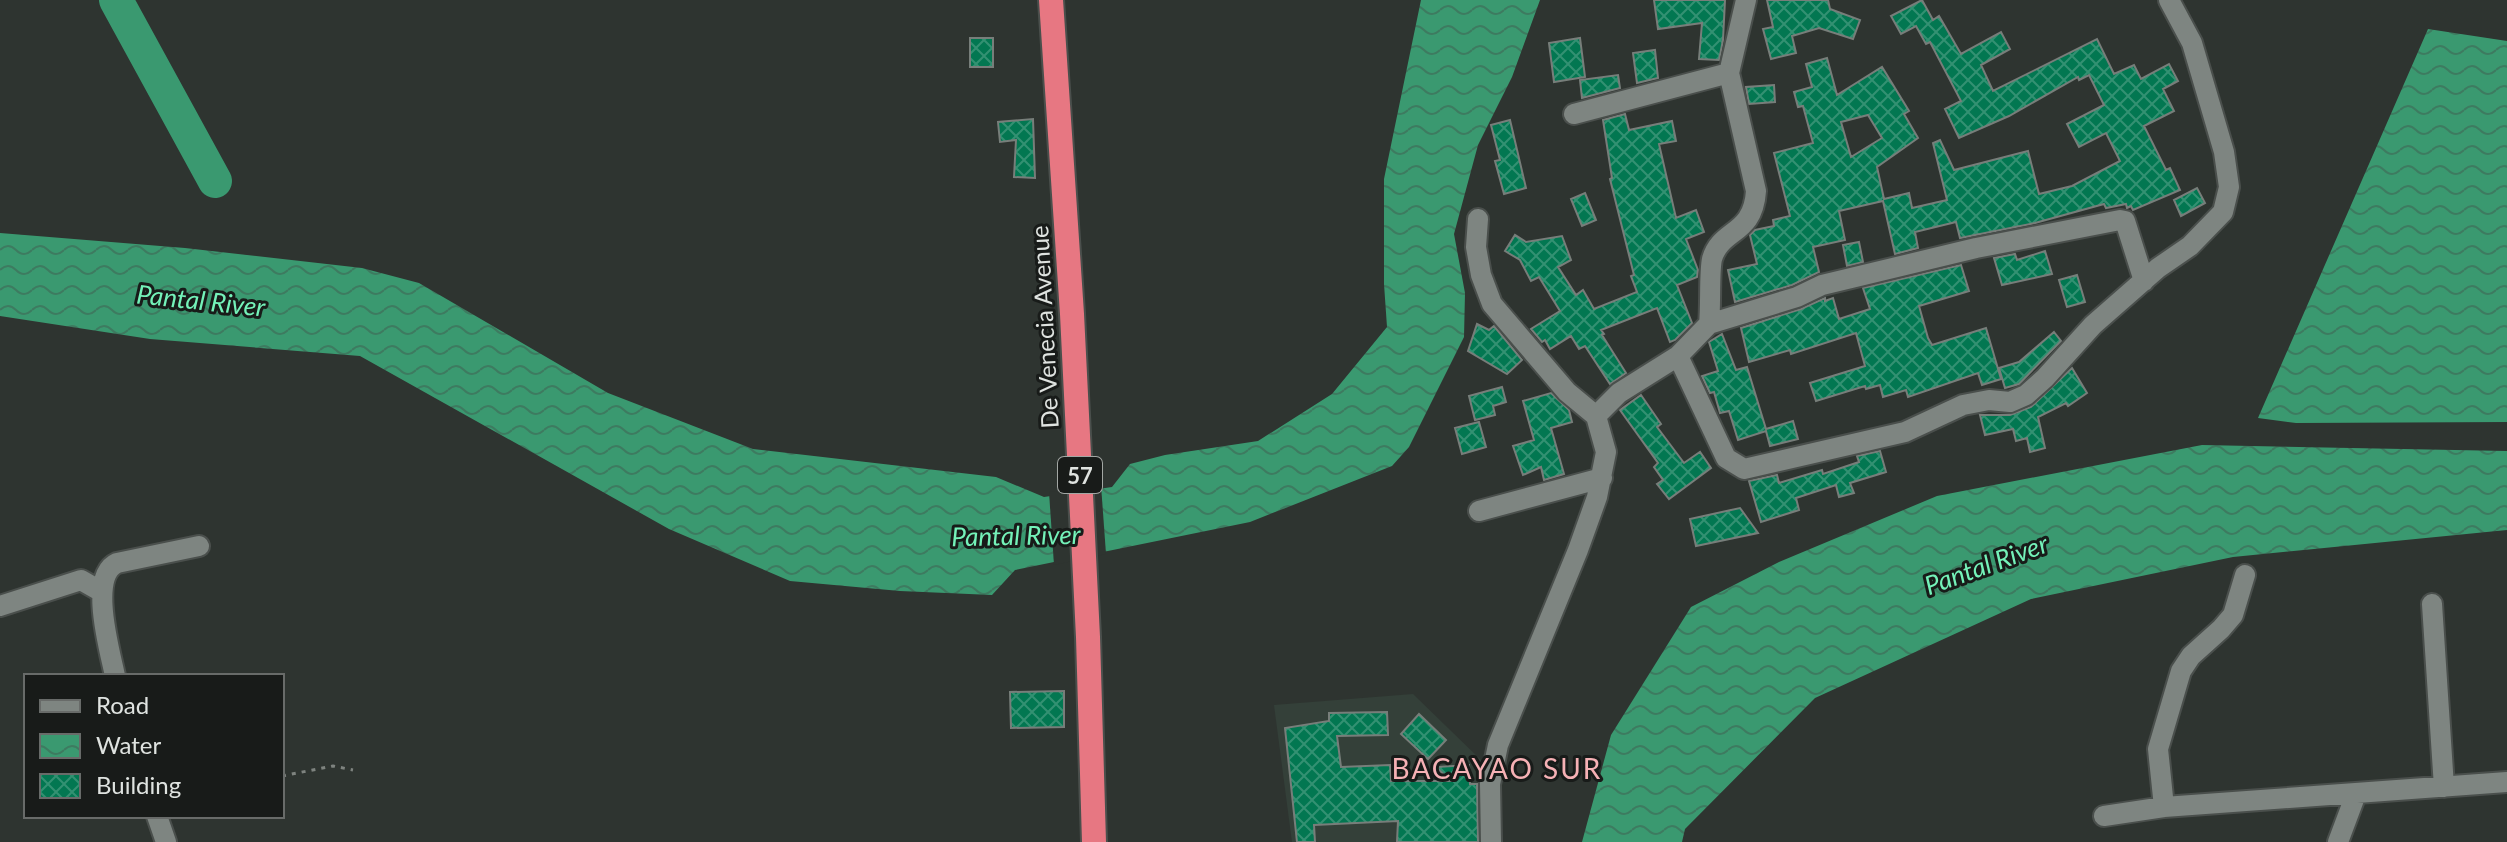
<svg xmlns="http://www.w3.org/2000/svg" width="2507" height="842" font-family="Lato,sans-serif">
	<defs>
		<pattern id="water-waves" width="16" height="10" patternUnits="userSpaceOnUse" patternTransform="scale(2)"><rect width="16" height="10" fill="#3a9970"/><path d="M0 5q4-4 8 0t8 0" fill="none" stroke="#3d7b60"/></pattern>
		<pattern id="building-cross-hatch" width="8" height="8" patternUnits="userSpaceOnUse" patternTransform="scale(2)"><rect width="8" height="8" fill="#027751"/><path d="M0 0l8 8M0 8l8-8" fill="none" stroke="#339172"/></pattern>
	</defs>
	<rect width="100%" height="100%" fill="#2e3430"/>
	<path fill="#344039" d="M1413 694 1484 763 1486 842H1292L1274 705Z"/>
	<path fill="url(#water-waves)" d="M1421 0H1540L1512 77 1478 145 1454 234 1465 293 1464 337 1409 447 1392 466 1250 522 1015 570 992 595 900 591 790 581 669 529 360 356 150 339 0 316V233L185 248 362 268 419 283 608 393 753 449 996 477 1044 497 1112 487 1130 464 1165 455 1258 441 1332 394 1387 327 1384 284V179Z
		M2428 29 2507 41V422L2296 423 2258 418Z
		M2202 445 2507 451V530L2233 557 2031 599 1815 698 1685 829 1682 842H1582L1611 735 1691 607 1779 562 1937 496Z"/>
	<path fill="#2e3430" d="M1101 485 1106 554 1054 565 1049 492Z"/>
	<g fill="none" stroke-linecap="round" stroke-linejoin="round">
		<path stroke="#3a9970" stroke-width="34" d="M116 0 215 181"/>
	</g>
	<path fill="url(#building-cross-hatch)" stroke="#777e7a" stroke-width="2" fill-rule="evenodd" d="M1654 0H1725L1723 40 1719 60 1699 59 1702 23 1658 29Z
		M1767 0H1828L1830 9 1860 20 1853 39 1819 28 1792 36 1796 53 1771 59 1763 29 1773 27Z
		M1922 0 1933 20 1939 16 1961 54 2001 32 2010 49 1981 65 1993 91 2097 39 2114 74 2134 65 2141 79 2169 64 2178 81 2163 89 2174 111 2144 126 2166 170 2170 168 2180 190 2133 210 2131 206 2127 208 2126 204 2106 208 2104 204 2035 223 1960 238 1956 222 1915 232 1918 248 1895 254 1883 201 1839 211 1845 240 1813 247 1819 272 1792 285 1735 302 1728 270 1757 264 1750 235 1755 230 1774 226 1773 220 1790 216 1774 153 1813 143 1803 106 1798 107 1794 92 1812 87 1806 64 1827 58 1837 95 1882 67 1909 111 1904 114 1918 138 1877 167 1884 199 1909 193 1912 208 1947 200 1933 143 1940 140 1954 170 2028 151 2039 194 2072 186 2120 161 2106 133 2079 147 2067 124 2104 105 2089 75 2079 80 2078 77 2009 116 1959 138 1945 109 1961 101 1930 42 1926 44 1916 26 1901 34 1891 16ZM1868 115 1882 138 1851 157 1841 122Z
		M970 38H993V67H970Z
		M1580 38 1585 77 1554 82 1549 43Z
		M1655 50 1658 78 1637 83 1633 53Z
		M1618 75 1620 88 1582 98 1580 80Z
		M1774 85 1775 102 1749 104 1746 87Z
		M1625 114 1629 130 1672 121 1676 141 1659 144 1676 218 1696 210 1704 232 1686 239 1698 270 1697 277 1677 285 1692 323 1675 340 1670 342 1657 308 1601 330 1604 334 1602 335 1626 373 1610 384 1585 346 1579 349 1571 336 1550 349 1545 340 1542 342 1531 329 1560 311 1539 277 1531 281 1520 260 1505 251 1515 235 1526 242 1562 236 1571 260 1558 267 1576 295 1583 290 1594 309 1637 292 1631 276 1634 275 1610 179 1612 178 1603 120Z
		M1033 119 1035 178 1014 177 1016 140 1000 142 998 122Z
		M1510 120 1526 188 1504 194 1495 161 1500 160 1491 125Z
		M2197 188 2205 203 2181 216 2174 200Z
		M1585 193 1596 220 1582 226 1571 199Z
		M1859 242 1863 262 1847 266 1843 245Z
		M2045 251 2052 274 2002 285 1994 258 2015 254 2017 260Z
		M1961 265 1969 291 1919 306 1928 338 1932 345 1986 328 2001 379 1982 385 1978 373 1908 397 1906 390 1883 397 1880 385 1866 389 1865 386 1816 401 1810 383 1865 366 1856 333 1791 354 1790 350 1749 362 1741 328 1801 309 1825 298V301L1833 298 1839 319 1870 309 1863 288Z
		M2077 275 2085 302 2067 307 2059 280Z
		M1477 324 1489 330 1494 326 1522 360 1507 374 1468 351Z
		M2054 332 2061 341 2019 384 2005 388 1999 368 2019 362Z
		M1722 334 1736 370 1747 367 1766 429 1793 421 1798 439 1770 446 1766 431 1738 440 1729 411 1720 413 1714 392 1710 393 1702 376 1718 371 1709 342Z
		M2072 368 2087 393 2068 406 2066 403 2038 417 2045 448 2030 452 2027 438 2016 441 2013 429 1985 435 1980 415H2010L2031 407Z
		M1502 387 1506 402 1493 406 1495 415 1475 420 1469 396Z
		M1551 393 1569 410 1572 422 1551 428 1564 474 1544 480 1541 467 1523 475 1513 446 1534 440 1523 401Z
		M1641 395 1661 424 1657 427 1684 463 1700 452 1711 468 1669 499 1657 484 1663 480 1654 467 1658 463 1620 410Z
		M1479 422 1486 447 1462 454 1455 428Z
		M1880 451 1886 472 1850 483 1854 493 1839 497 1836 485 1796 498 1799 510 1761 522 1749 481 1777 475 1779 483 1822 470 1823 474 1859 462 1857 456Z
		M1740 508 1758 533 1696 546 1690 519Z
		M1064 691V727L1011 728 1010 692Z
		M1387 712 1388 735 1337 736 1341 767 1390 765 1391 781H1451L1436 767 1469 765 1470 784H1477L1478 842H1397L1398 821 1314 825 1315 842H1297L1285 728 1329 721V713Z
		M1419 714 1446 740 1428 759 1401 734Z"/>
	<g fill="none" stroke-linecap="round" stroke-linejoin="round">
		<g stroke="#4a4f4c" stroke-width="24">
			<path id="minor" d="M1574 114 1729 73
				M1478 219 1476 247 1481 275 1492 304 1567 392 1596 416 1606 452 1597 497 1578 550 1498 745 1490 784 1491 842
				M1709 324C1711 308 1709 272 1712 259 1721 228 1753 236 1756 191L1729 73 1746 0
				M1678 356 1726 458 1744 469 1905 432 1963 405 1989 400 2010 402 2026 395 2045 378 2093 325 2158 268 2190 246 2223 212 2229 187 2224 152 2192 43 2169 0
				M1596 416 1619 393 1678 356 1709 324 1797 297 1822 285 1976 248 2120 220 2125 221 2144 281
				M1479 511 1602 478
				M2432 604 2444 787
				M0 606 81 580 102 592
				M115 676C110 651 88 576 117 563L199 546
				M2164 807 2158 749 2181 671 2191 656 2221 629 2233 615 2245 575
				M157 816 166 842
				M2104 816 2164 807 2507 782
				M2338 842 2356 794"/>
		</g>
		<g stroke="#4a4f4c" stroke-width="28">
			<path id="highway" d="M1051 0 1072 314 1088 637 1094 842"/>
		</g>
		<path stroke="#7e837f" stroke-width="3" stroke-dasharray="4 6" stroke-linecap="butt" d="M282 776 333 766 353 770"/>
		<use href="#minor" stroke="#7e8581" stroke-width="20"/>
		<use href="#highway" stroke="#e77782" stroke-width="24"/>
	</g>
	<g text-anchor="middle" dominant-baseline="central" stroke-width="6" stroke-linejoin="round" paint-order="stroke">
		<rect fill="#181b19" stroke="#a3a7a4" stroke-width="2" x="1058" y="457" width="44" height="36" rx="6"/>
		<g font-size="22" font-weight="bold" fill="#dfe3e0">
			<text x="1080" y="475">57</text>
		</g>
		<g font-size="24" fill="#dfe3e0" stroke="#181b19">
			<text transform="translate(1044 327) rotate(-93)">De Venecia Avenue</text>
		</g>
		<g font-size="26" font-style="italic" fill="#74f2b9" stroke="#181b19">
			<text transform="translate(201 300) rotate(6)">Pantal River</text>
			<text transform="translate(1016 535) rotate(-1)">Pantal River</text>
			<text transform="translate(1986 564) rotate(-20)">Pantal River</text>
		</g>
		<g font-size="28" letter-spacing="2" fill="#f6b1b5" stroke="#181b19">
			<text x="1497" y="768">BACAYAO SUR</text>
		</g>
	</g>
	<rect x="24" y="674" width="260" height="144" fill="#181b19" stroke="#686b69" stroke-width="2"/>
	<rect x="40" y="700" width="40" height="12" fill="#7e8581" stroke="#686b69" stroke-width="2"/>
	<text x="96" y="714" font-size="24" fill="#dfe3e0">Road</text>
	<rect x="40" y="734" width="40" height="24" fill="url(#water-waves)" stroke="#686b69" stroke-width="2"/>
	<text x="96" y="754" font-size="24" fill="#dfe3e0">Water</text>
	<rect x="40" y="774" width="40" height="24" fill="url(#building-cross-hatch)" stroke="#686b69" stroke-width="2"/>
	<text x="96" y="794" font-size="24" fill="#dfe3e0">Building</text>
</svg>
